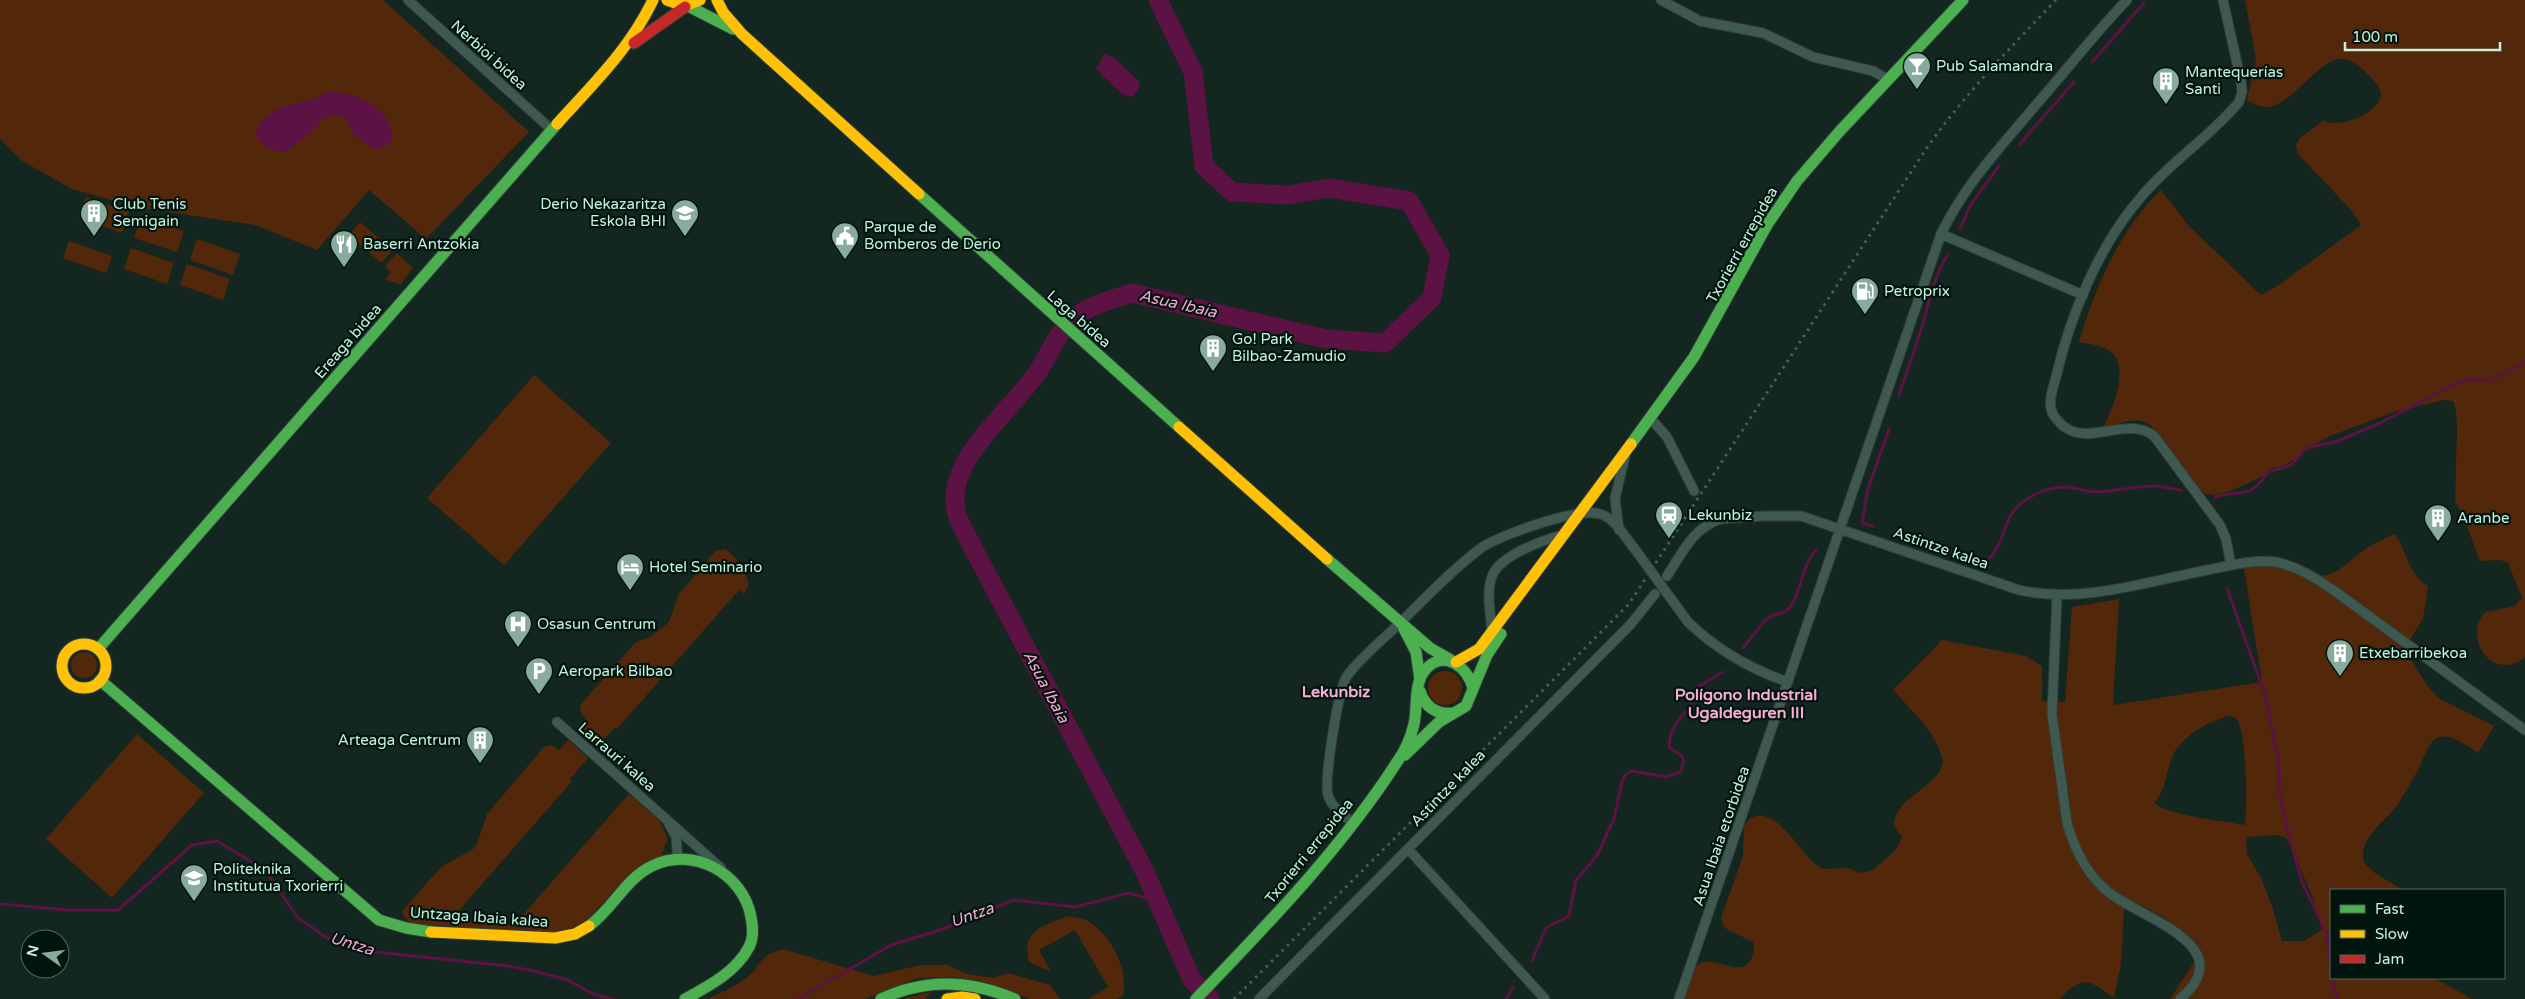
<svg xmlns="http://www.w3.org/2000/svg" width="2525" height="999" font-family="'Varela Round',sans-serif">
	<rect width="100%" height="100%" fill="#142620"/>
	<path fill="#53270a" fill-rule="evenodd" d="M0 0H383L529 132 426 239 369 190 317 250 255 225 136 207 72 189 22 161 0 139Z
		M2245 0H2525V657C2492 684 2462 636 2485 612L2515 606 2522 598 2508 563 2500 560 2480 561 2464 518 2455 501 2457 431 2456 409 2453 401 2443 400 2394 412 2330 436 2305 449 2295 459 2283 466 2271 468 2263 476 2231 491 2214 495 2195 492C2184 474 2162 425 2141 421 2129 419 2115 425 2103 428 2112 410 2127 375 2115 356 2108 346 2090 344 2079 342 2095 288 2119 230 2161 190L2189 226 2261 295 2276 287 2361 225 2352 211 2298 154 2296 145 2300 138 2324 120C2338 130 2380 113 2381 95 2382 88 2374 81 2369 76 2364 70 2356 63 2348 60 2323 50 2293 108 2265 107 2259 107 2253 103 2247 100L2256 59Z
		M86 197 129 212 122 233 79 218Z
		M141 216 184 231 177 252 134 238Z
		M360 222 393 250 381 263 349 235Z
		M197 239 240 254 233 275 190 260Z
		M69 241 112 256 106 273 63 258Z
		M131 248 174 263 167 284 124 269Z
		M397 253 413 268 400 285 385 279 391 272 385 266Z
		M187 264 230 279 223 300 180 285Z
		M534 375 611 443 504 565 427 498Z
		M2395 534C2407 552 2408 574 2428 586L2423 618 2407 645 2409 657 2427 685 2438 698 2494 726 2478 753C2469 747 2452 734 2440 737 2429 739 2423 760 2419 768 2413 779 2398 806 2390 814 2378 826 2358 843 2364 863L2375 873 2403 890H2331V978H2434L2472 999H2170L2194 962 2198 947C2190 933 2150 907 2134 903H2130L2124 910 2121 964 2114 998C2089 980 2083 974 2060 999H1682C1686 989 1689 970 1699 964 1715 954 1743 981 1752 957 1754 952 1755 948 1753 942L1725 928 1721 918 1743 856 1744 827 1748 820C1777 800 1800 858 1823 869L1847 868 1861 873 1873 870 1895 851 1902 837 1894 825C1895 795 1941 788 1943 760 1934 730 1914 713 1893 690L1942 640 2026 656 2042 666V701L2065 702 2072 607 2119 599 2113 705 2262 682 2243 562 2238 560C2259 550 2298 578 2321 576 2339 575 2353 557 2367 548 2376 542 2386 538 2395 534ZM2228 716C2233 716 2235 717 2238 721 2247 741 2247 803 2245 825 2224 821 2169 816 2154 803 2166 790 2165 777 2171 760 2178 738 2207 722 2228 716ZM2277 835 2285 837 2289 842 2313 898 2322 930 2304 941H2282L2273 909 2261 878 2247 854 2246 837Z
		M724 549C733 552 747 573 748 582 749 586 746 591 744 594L739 590 617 729 615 727 597 747 577 730 586 719 580 712 581 704 635 643 650 637 669 622 679 594 715 551Z
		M71 665a13 13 0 1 1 26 0a13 13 0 1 1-26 0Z
		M1428 688a17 17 0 1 1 34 0a17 17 0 1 1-34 0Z
		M137 734 204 793 112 898 46 839Z
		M568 740 588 758 570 779 572 781 457 913V917C467 924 473 924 483 917L486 924 514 925 629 794 659 820 668 839 661 856 633 871 588 919 572 928 555 933 412 924 403 916 402 911 442 866 472 850 477 844 487 814 544 747 552 745 559 750Z
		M1069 916C1075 918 1083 918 1088 921 1112 936 1128 968 1123 996L1116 999H1088L1108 987 1075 930 1039 950 1051 972 1029 962C1020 931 1044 925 1069 916Z
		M783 949 874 976 920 965H948L967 974 993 978 1008 973 1050 985 1060 999H1030L981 981 950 977 918 978 865 999H707C719 994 734 987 745 979 763 966 756 956 783 949Z
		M931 992 925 999H901Z"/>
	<path fill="#5c1343" d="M1104 54 1113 57 1139 81 1140 86 1133 97 1123 95 1096 69Z
		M327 92C338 92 351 94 362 99 382 108 413 141 375 150L354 135 344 116H328L322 119 316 128 285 152C264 150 243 137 266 117 284 101 309 105 327 92Z"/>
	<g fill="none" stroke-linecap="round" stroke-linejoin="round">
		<path stroke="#5c1343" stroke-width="3" d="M2092 62 2144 3
			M2019 145 2074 82
			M1960 229 1970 206 1999 166
			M1899 395C1908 367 1919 340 1926 312 1932 291 1936 273 1948 254
			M2215 497C2243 488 2248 502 2268 472L2291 465 2306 448 2338 441 2380 423 2455 384 2469 379 2489 381 2525 362
			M1873 526 1862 523 1868 489 1889 429
			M1897 534 1982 562C2000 556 2002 530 2011 515 2021 498 2048 486 2067 487 2077 488 2087 492 2097 492 2115 491 2133 487 2151 486 2160 485 2171 489 2181 490
			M2227 588 2265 695 2279 764 2280 793 2286 824 2302 882 2327 934 2331 969
			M1743 648C1750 640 1763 620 1771 616 1780 612 1785 615 1791 606 1802 589 1802 565 1816 550
			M0 904 68 910H118L192 845 217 841 265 870 298 918 327 938 366 951 508 966 534 971 568 980 591 993 612 999
			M1532 961 1546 928 1569 916 1576 880 1596 857 1614 819 1622 782 1626 774 1632 771 1667 777 1681 771 1684 761 1682 756 1670 748C1667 735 1678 717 1689 710L1696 688 1723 672
			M2332 978 2337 999
			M798 999 891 945 940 930 1013 900 1075 907 1129 893 1159 902
			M1506 999 1513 987"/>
		<path stroke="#5c1343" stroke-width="19" d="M1158 0 1193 72 1204 166 1232 192 1287 195 1329 188 1409 201 1440 255 1432 298 1385 343 1326 339 1132 293C1113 299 1092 304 1076 317 1057 331 1050 354 1037 373 1012 410 945 460 956 510 957 517 961 524 964 531L1144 870 1192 980 1210 999"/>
		<g stroke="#2f403a" stroke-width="11">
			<path id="street" d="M408 0 552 130
				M1661 0 1700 21 1763 33 1813 57 1873 71 1889 80
				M2223 0 2241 81 2242 92 2239 102C2210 137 2170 162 2141 197 2099 245 2070 316 2056 377 2053 388 2047 403 2053 414 2055 418 2060 423 2063 426 2090 447 2127 415 2154 436L2220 525 2226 539 2231 565
				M1941 234 2083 295
				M1651 419 1667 437 1694 491
				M1619 530 1615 498 1625 457
				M1667 576C1683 552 1692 529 1720 519L1764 516H1801L2019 590C2081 604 2146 582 2207 570 2228 566 2253 559 2275 562 2298 566 2317 579 2336 592L2525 730
				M2057 596 2052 714 2067 823C2075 850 2086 873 2107 891 2139 918 2243 945 2180 999
				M1688 622C1717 650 1750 669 1788 682
				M1492 632C1491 615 1485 590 1493 574 1502 555 1543 540 1562 535
				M557 722 721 868
				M1353 823C1344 815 1331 807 1328 795 1324 780 1338 689 1347 676 1361 657 1381 641 1398 625 1424 599 1452 570 1481 548 1500 535 1578 507 1600 514 1615 518 1624 536 1634 548
				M669 824 676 837 678 860
				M1408 849 1545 999
				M1259 999 1630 625 1655 594
				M1679 999 1941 234C1966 183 1999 149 2035 106 2066 71 2094 34 2127 0"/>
		</g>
		<g stroke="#2f403a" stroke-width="13">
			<path id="fast" d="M688 6 733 29
				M919 194 1179 427
				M1631 444 1694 357 1767 225 1797 181 1839 132 1963 0
				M1327 559 1430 648 1451 660
				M1404 629 1416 652 1420 680
				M98 649 557 124
				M100 680 379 920 406 928 431 932
				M1420 691C1425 707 1436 715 1453 713
				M1405 755 1439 722 1466 706 1487 655 1501 634
				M589 926C613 909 625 879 652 866 693 846 743 873 751 917 753 927 754 938 749 947 736 972 709 986 685 999
				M881 999C926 978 969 980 1015 999
				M1196 999C1268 924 1341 849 1397 762 1405 751 1411 737 1414 724 1418 707 1413 683 1426 669 1444 649 1468 667 1473 688"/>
		</g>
		<g stroke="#2f403a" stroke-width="13">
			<path id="slow" d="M667 0 684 6 700 0
				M717 0 723 12 742 34 919 194
				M557 124C593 84 629 50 653 0
				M1179 427 1327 559
				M62 666a22 22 0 1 1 44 0a22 22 0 1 1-44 0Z
				M1456 662 1479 649 1631 444
				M431 932 555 938 575 934 589 926
				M947 999 962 997 975 999"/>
		</g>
		<g stroke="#2f403a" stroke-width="13">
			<path id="jam" d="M634 43 685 7"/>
		</g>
		<use href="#street" stroke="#3f5950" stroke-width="9"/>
		<use href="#fast" stroke="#4caf50" stroke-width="11"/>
		<use href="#slow" stroke="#ffc107" stroke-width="11"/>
		<use href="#jam" stroke="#c62828" stroke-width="11"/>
		<path stroke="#495d56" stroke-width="3" stroke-dasharray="2.5 5" stroke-linecap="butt" d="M1234 999 1629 604 1928 146C1966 93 2011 47 2056 0"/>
		<g stroke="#2f403a" stroke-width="11" stroke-linecap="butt">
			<path id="street-bridge" d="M1634 548 1688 622"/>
		</g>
		<use href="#street-bridge" stroke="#3f5950" stroke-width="9"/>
	</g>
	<defs>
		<g id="bar-pin" transform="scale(1.4375)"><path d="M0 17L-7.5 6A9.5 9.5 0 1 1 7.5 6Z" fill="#87ab9c" stroke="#01140d"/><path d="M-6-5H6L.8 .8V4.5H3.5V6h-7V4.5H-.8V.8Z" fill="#fff"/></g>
		<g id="building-pin" transform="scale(1.4375)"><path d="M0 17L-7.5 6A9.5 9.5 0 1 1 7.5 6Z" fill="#87ab9c" stroke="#01140d"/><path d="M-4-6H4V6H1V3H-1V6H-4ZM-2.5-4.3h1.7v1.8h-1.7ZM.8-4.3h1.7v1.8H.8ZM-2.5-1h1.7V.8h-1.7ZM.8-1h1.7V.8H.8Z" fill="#fff"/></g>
		<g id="school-pin" transform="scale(1.4375)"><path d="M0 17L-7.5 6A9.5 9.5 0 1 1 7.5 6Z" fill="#87ab9c" stroke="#01140d"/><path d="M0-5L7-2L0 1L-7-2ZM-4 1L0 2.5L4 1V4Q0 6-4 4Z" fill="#fff"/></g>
		<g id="civic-pin" transform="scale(1.4375)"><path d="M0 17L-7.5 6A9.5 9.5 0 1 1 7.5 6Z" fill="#87ab9c" stroke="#01140d"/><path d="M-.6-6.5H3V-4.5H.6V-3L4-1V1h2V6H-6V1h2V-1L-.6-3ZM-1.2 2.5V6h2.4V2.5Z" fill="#fff"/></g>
		<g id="restaurant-pin" transform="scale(1.4375)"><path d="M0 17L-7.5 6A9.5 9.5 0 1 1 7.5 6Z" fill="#87ab9c" stroke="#01140d"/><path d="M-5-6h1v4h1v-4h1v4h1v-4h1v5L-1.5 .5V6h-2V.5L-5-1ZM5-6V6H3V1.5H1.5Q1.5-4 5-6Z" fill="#fff"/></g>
		<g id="fuel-pin" transform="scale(1.4375)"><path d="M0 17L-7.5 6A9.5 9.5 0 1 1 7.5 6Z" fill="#87ab9c" stroke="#01140d"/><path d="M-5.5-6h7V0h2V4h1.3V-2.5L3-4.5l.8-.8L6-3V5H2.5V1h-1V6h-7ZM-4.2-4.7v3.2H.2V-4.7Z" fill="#fff"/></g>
		<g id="station-pin" transform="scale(1.4375)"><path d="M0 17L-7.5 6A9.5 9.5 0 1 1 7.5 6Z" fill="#87ab9c" stroke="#01140d"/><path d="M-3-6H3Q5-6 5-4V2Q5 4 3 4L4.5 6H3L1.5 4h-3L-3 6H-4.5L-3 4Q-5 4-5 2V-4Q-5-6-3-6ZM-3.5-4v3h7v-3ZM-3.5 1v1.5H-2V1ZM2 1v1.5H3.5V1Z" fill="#fff"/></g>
		<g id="hotel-pin" transform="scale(1.4375)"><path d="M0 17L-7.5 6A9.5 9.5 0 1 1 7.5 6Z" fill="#87ab9c" stroke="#01140d"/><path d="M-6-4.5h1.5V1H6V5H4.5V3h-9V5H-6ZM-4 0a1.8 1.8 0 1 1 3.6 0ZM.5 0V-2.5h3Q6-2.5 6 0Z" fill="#fff"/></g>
		<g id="hospital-pin" transform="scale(1.4375)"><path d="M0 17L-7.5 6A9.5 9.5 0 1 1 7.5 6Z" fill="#87ab9c" stroke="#01140d"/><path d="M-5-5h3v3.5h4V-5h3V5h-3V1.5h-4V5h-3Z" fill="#fff"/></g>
		<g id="parking-pin" transform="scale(1.4375)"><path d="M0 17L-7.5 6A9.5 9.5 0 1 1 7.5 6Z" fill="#87ab9c" stroke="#01140d"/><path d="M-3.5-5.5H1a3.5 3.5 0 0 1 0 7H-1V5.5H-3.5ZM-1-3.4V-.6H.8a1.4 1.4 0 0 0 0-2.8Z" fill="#fff"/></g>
	</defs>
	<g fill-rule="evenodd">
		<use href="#bar-pin" x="1917" y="66"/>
		<use href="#building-pin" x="2166" y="81"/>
		<use href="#building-pin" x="94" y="213"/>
		<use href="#school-pin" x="685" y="213"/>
		<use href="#civic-pin" x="845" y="236"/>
		<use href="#restaurant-pin" x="344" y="244"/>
		<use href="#fuel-pin" x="1865" y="291"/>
		<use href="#building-pin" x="1213" y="348"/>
		<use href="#station-pin" x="1669" y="515"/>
		<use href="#building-pin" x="2438" y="518"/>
		<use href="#hotel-pin" x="630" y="567"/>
		<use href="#hospital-pin" x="518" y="624"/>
		<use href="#building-pin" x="2340" y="653"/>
		<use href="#parking-pin" x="539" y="671"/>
		<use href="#building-pin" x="480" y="740"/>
		<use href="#school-pin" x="194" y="878"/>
	</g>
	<g text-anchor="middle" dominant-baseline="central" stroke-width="4.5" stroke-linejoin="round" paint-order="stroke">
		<g font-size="15" fill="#c5f3df" stroke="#01140d">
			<text transform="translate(489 55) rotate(42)">Nerbioi bidea</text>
			<text transform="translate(1742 245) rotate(-61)">Txorierri errepidea</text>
			<text transform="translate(1079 319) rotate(41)">Laga bidea</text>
			<text transform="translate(348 341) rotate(-49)">Ereaga bidea</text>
			<text transform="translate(1941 548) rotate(19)">Astintze kalea</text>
			<text transform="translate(617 757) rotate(41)">Larrauri kalea</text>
			<text transform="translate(1448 788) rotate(-46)">Astintze kalea</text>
			<text transform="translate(1721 836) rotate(-71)">Asua Ibaia etorbidea</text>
			<text transform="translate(1309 851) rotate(-51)">Txorierri errepidea</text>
			<text transform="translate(479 917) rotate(4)">Untzaga Ibaia kalea</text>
		</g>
		<g font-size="15" fill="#c5f3df" stroke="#01140d" text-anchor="start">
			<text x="1936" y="66">Pub Salamandra</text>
			<text x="2185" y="72">Mantequerías<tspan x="2185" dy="17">Santi</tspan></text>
			<text x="113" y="204">Club Tenis<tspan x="113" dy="17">Semigain</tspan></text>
			<text x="666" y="204" text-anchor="end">Derio Nekazaritza<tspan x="666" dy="17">Eskola BHI</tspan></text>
			<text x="864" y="227">Parque de<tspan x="864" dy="17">Bomberos de Derio</tspan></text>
			<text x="363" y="244">Baserri Antzokia</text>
			<text x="1884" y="291">Petroprix</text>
			<text x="1232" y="339">Go! Park<tspan x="1232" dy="17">Bilbao-Zamudio</tspan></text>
			<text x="1688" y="515">Lekunbiz</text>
			<text x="2457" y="518">Aranbe</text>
			<text x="649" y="567">Hotel Seminario</text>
			<text x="537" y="624">Osasun Centrum</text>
			<text x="2359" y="653">Etxebarribekoa</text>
			<text x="558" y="671">Aeropark Bilbao</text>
			<text x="461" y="740" text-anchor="end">Arteaga Centrum</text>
			<text x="213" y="869">Politeknika<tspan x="213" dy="17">Institutua Txorierri</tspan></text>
		</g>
		<g font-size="16" font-style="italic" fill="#f9a6d2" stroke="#01140d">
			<text transform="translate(1178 304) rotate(13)">Asua Ibaia</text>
			<text transform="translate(1046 687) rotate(62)">Asua Ibaia</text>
			<text transform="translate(972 915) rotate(-20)">Untza</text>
			<text transform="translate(352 944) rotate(17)">Untza</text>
		</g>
		<g font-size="16" font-weight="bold" fill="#f7acd3" stroke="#01140d">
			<text x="1336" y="692">Lekunbiz</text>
			<text x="1746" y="695">Polígono Industrial<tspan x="1746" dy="18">Ugaldeguren III</tspan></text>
		</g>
	</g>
	<rect x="2330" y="889" width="175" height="90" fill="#01140d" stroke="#4f6d61"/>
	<rect x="2340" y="905" width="25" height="8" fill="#4caf50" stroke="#4f6d61"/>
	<text x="2375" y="914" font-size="15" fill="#c5f3df">Fast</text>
	<rect x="2340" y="930" width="25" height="8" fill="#ffc107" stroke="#4f6d61"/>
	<text x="2375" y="939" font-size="15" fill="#c5f3df">Slow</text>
	<rect x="2340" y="955" width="25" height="8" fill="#c62828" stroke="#4f6d61"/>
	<text x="2375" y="964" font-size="15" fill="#c5f3df">Jam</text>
	<g transform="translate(45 954) rotate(284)"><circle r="24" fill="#01140d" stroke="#4f6d61"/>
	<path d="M0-4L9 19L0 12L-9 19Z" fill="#87ab9c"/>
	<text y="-8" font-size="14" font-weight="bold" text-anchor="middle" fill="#c5f3df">N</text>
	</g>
	<path d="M2345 42v8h155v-8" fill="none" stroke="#c5f3df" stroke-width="2.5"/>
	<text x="2352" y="42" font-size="15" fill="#c5f3df" stroke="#01140d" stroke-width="4" paint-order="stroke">100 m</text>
</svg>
